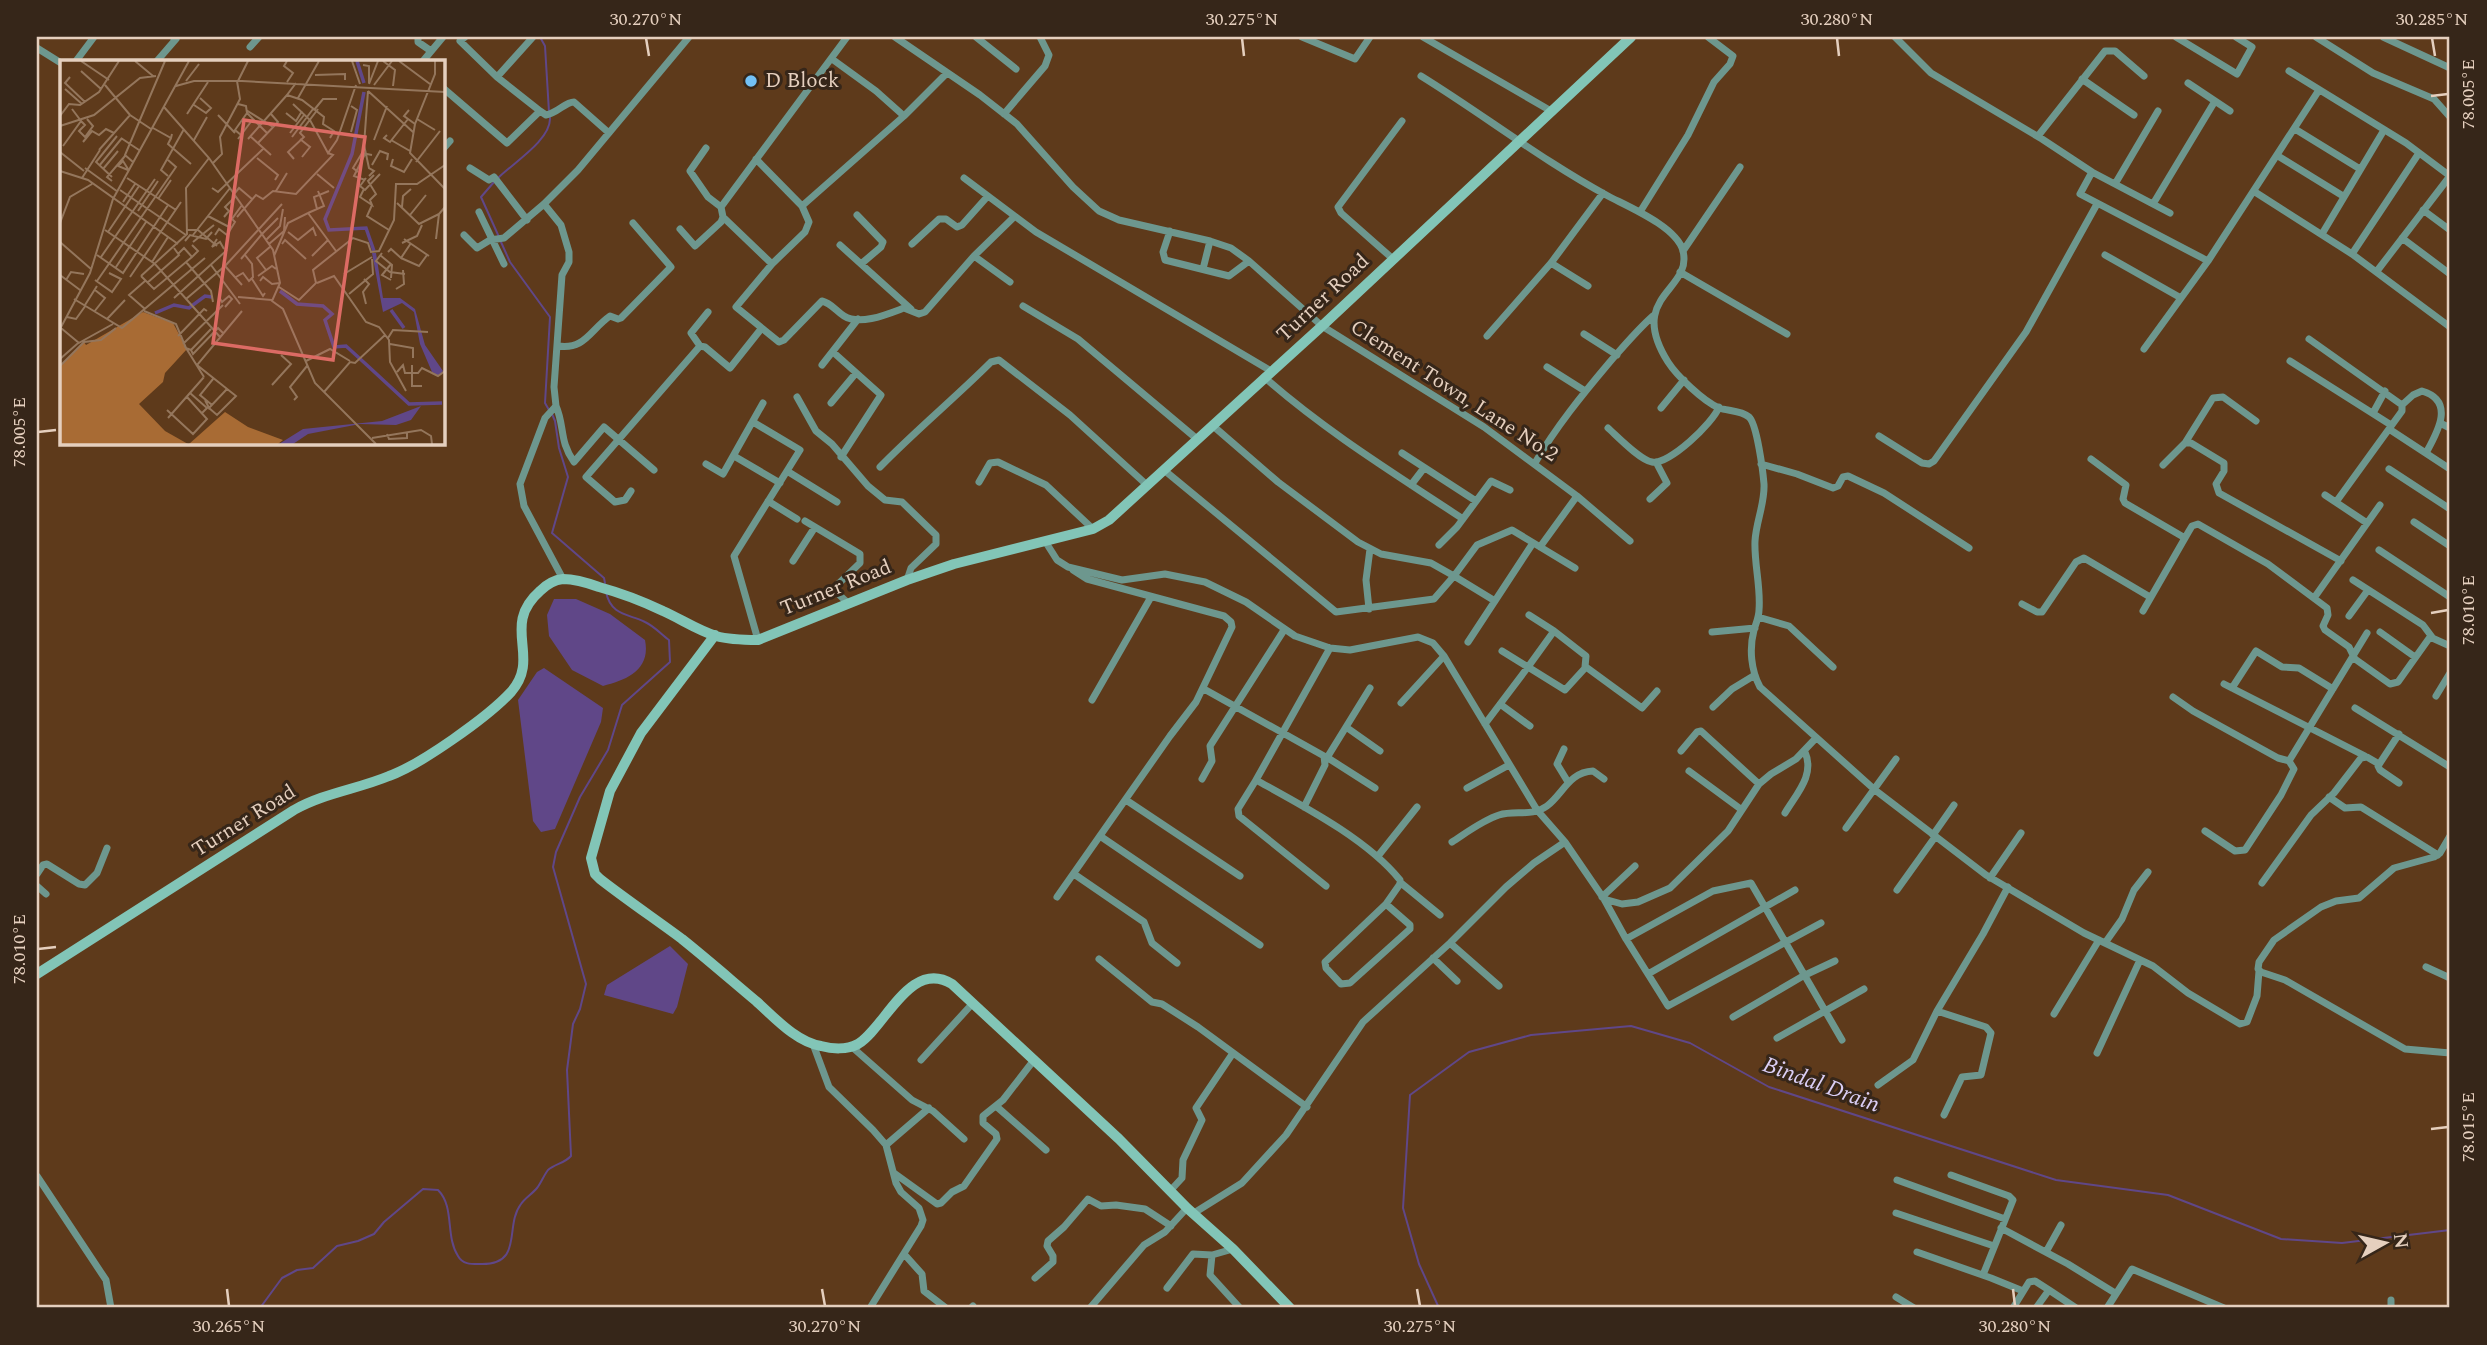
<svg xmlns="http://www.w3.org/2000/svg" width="2487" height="1345" font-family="Spectral,serif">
	<rect width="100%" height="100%" fill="#5e3a1b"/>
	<path fill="#604788" d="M554 599H576L610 614 645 640C651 670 627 680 603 686L572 670 549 636 547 615Z
		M544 668 603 708 601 722 555 829 541 832 533 821 518 700 537 672Z
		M670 946 688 964 677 1007 673 1014 604 995 607 985Z"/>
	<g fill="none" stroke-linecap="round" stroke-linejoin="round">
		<path stroke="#604788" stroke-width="2" d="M540 37 545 46 549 112
			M498 178C513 163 551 140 550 118
			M494 182 481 197 499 237
			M501 242 510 262 550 317 545 403 549 410
			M552 414 555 421 559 448 568 477 552 533 604 578 605 583
			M260 1308 282 1278 297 1270 313 1268 337 1246 358 1241 374 1234 384 1222 423 1189 438 1190C455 1207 445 1236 458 1256 463 1265 472 1264 482 1264 524 1264 504 1226 521 1204 525 1198 532 1194 537 1188 541 1183 544 1175 548 1170 555 1164 565 1163 571 1156L567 1070 573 1024 580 1009 586 984 553 867 556 852 580 797 608 750 622 705 670 662 669 640C662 635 654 626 645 622 629 614 611 616 606 592
			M1439 1308 1419 1264 1403 1208 1410 1095 1469 1052 1531 1035 1631 1026 1690 1043 1769 1087 2056 1180 2168 1195 2281 1239 2342 1243 2450 1230"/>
		<path stroke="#6d978e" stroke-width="7" d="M418 37V42L431 51
			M895 37 980 95 1017 124 1073 187 1099 211 1119 220 1210 241 1231 248 1249 261 1322 326 1484 427 1577 496 1630 541
			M976 37 1016 69
			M1302 37 1355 59 1370 37
			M1423 37 1551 111
			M1895 37 1931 73 2042 139 2092 172 2080 194 2208 261
			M2176 37 2237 74 2252 47 2236 37
			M2316 37 2373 73 2434 99 2450 117
			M2383 37 2450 68
			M250 47 259 37
			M37 48 61 63
			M832 59 876 91 904 116
			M76 61 94 37
			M157 61 176 39 173 37
			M423 61 443 37
			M2289 71 2406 143 2450 176
			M1421 76C1484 115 1543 161 1608 196 1629 207 1677 227 1683 251 1693 291 1626 295 1668 362 1677 376 1703 401 1719 408 1728 411 1741 410 1749 417 1757 424 1763 472 1764 484 1765 503 1756 522 1755 541 1754 564 1761 587 1759 610 1759 617 1756 623 1754 630 1749 649 1751 670 1760 687L1875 790 1986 875 2084 933 2153 966 2188 993 2240 1024 2247 1022 2257 996 2259 971
			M497 77 533 37
			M2082 79 2134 115
			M2188 83 2230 111
			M443 88 507 143 540 111 497 77 460 41 465 37
			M540 111 546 115C558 113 565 102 574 102L609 133
			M1004 114 1045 66 1049 55 1040 37
			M2295 129 2360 169
			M2038 136 2105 51H2115L2144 76
			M706 148 690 171 708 197 721 207
			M443 149 450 141
			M2278 156 2343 196
			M756 159 802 206 809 222 805 232 772 264 736 307 779 342 784 340 822 301C831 303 836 311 844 316 860 326 888 314 904 308L919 314 925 312 974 256 1014 217
			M470 168 489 180 494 177 527 220
			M2092 172 2170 213
			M964 178 1036 232 1271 371
			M2115 184 2158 111
			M2255 192 2352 254 2450 327
			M544 204 561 225 569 252V262L562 275 554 387 556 406 545 418 520 484 524 506 563 579
			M2153 204 2215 101
			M802 206 904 116 947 73
			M2423 210 2450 230
			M479 212 504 264
			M1640 212 1688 135 1714 82 1730 64 1733 56 1708 37
			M857 215 883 242 881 247 861 264
			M723 217 772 264
			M680 229 695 246 721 222 723 217 721 207 847 37
			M1170 231 1163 252 1165 260 1229 276 1249 261
			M2322 234 2384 130
			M464 235 477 248 490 240 504 238 544 204 578 170 689 37
			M2402 238 2450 274
			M912 244 939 219H946L957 227 962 225 987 197
			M840 245 911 309
			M1683 251 1740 167
			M2352 254 2419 153
			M2105 255 2181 298
			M974 256 1010 282
			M1393 259 1341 213 1338 207 1402 121
			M1551 263 1588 286
			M1203 269 1210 241
			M2377 271 2450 176
			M1680 272 1787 334
			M1023 306 1078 339 1197 439
			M1584 334 1617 355
			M1487 336 1551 263 1603 193
			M2309 339 2402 405V411L2336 502
			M558 346C585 350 590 330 610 316L618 319 621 318 671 267 633 223
			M700 346 691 333 708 312
			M2144 349 2208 261 2319 90
			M833 352 881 395 841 457
			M2290 361 2391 425
			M822 365 858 319
			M1547 367 1585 391
			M1264 377C1325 431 1395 474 1463 519
			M797 397 816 431 832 444 868 486 885 500 902 502 936 535V544L911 568 907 580
			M831 403 856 373
			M2402 405 2413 395 2422 391C2456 401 2437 433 2426 453
			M556 406C565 427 559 441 574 462L604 427 654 470
			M1661 408 1684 380
			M2373 413 2385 391
			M753 422 800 450 734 556 758 640
			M2440 423 2450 428
			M1212 425 1278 482 1358 542 1381 554 1431 563 1454 576 1477 545 1512 530 1575 568
			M1608 428C1618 437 1640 460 1652 462 1669 465 1713 423 1719 407
			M2389 429 2450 469
			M1879 436 1922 463 1929 464 1934 461 2026 332 2097 204
			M2185 443 2213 398 2223 397 2256 421
			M1402 453 1476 501
			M734 456 780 483
			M2091 459 2126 485 2123 499 2125 503 2185 538
			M1535 463C1556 427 1582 395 1609 363 1623 347 1637 330 1653 316
			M706 464 723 474 763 403
			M1761 464 1797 474 1833 488 1838 486 1843 477 1848 476 1884 493 1969 548
			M2163 465 2185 443H2191L2224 463V471L2216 484 2219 493 2341 561
			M880 467C916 430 955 398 991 362L999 360 1070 415 1148 486
			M2389 469 2450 509
			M1164 470 1336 612 1434 599 1454 576 1495 601
			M787 471 837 502
			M979 482 990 463 998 462 1046 485 1093 529
			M1411 485 1424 468
			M631 491 625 500 615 502 586 477 700 346 705 347 730 368 761 329
			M2325 495 2367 523
			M1650 499 1667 483 1656 462
			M768 501 797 519
			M805 521 860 554V563L833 589 849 604
			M2414 522 2450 546
			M1045 541 1057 560 1068 567 1122 580 1165 574 1205 582 1246 602 1295 636 1330 648 1350 650 1418 637 1433 643 1444 656 1537 810 1565 842 1534 863 1506 887 1450 943 1363 1022 1286 1135 1242 1183 1194 1213
			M1439 545 1457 527 1491 481 1510 490
			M1540 547 1577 496
			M2379 550 2450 597
			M793 561 815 527
			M2353 580 2423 625 2432 637
			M2314 598 2380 505
			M2022 604 2037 612H2042L2076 562 2084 558 2150 597
			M1369 609 1366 580 1370 549
			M2143 611 2189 531 2192 526 2198 524 2268 564 2327 608 2328 615 2323 626 2325 630 2349 647 2355 659 2390 684 2398 682 2430 637 2450 646
			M1529 615 1554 631 1586 656 1585 667
			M2349 616 2368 590
			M1758 617 1789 626 1833 667
			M1712 632 1755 628
			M2380 632 2415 657
			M1468 642 1533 543
			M1330 648 1256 780C1303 806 1367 839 1400 880V884L1386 904 1410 925V929L1350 983 1341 984 1326 968 1325 962 1386 904
			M1502 651 1528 667 1554 631
			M2224 684 2365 756
			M2232 688 2256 651 2282 667 2299 668 2333 689
			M1204 689 1324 756 1325 765 1304 807
			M2436 696 2450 673
			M2173 697 2193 711 2278 758 2289 761 2367 633
			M1092 700 1151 597
			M1401 703 1444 656
			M1500 704 1530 726
			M1713 707 1732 689 1755 675
			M2355 708 2450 767
			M1485 724 1528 667 1565 690 1586 667 1642 708 1657 691
			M1346 727 1380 751
			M2399 734 2378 766 2380 770 2399 783
			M1564 749 1557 764 1568 782
			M1681 751 1697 732 1701 731 1759 784
			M1328 758 1375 788
			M1325 761 1370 688
			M1689 771 1742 810
			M1202 779 1212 761 1210 746 1284 630
			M1256 780 1238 809 1239 816 1326 886
			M1467 788 1509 765
			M2329 797 2345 808 2361 807 2438 855
			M1126 800 1240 876
			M1785 813C1797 793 1815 775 1805 752
			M1846 828 1896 759
			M2205 831 2235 851 2245 850 2281 795 2294 769 2289 761
			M1933 835 1954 805
			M1100 836 1260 945
			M2450 836 2440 853 2434 857 2394 868 2359 898 2336 901 2321 907 2274 940 2259 962 2258 969 2261 972 2285 980 2405 1049 2450 1053
			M1452 842C1466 833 1483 820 1499 815 1515 810 1532 817 1547 806 1563 794 1569 772 1593 771L1604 779
			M1565 842 1604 899 1626 939 1668 1006 1821 923
			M1378 856 1417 807
			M37 874 43 865 47 864 79 884 85 885 97 873 107 848
			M1074 874 1144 922 1152 943 1177 963
			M1990 878 2021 833
			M1401 883 1440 915
			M2262 883 2311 815 2334 793 2361 758 2367 757 2379 764
			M37 886 46 894
			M1897 890 1935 837
			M1057 897 1170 736 1196 702 1232 627 1231 622 1224 616 1087 579 1073 570
			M1602 897 1635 866
			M1604 899 1622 904 1638 902 1670 888 1728 831 1759 784 1771 774 1796 759 1816 738
			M1626 939 1713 891 1751 883 1842 1040
			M1450 943 1499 986
			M2105 943 2122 919 2134 890 2148 872
			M1433 958 1457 981
			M1099 959 1152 1002 1162 1004 1198 1027 1307 1107
			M2426 967 2450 978
			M1648 974 1795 890
			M1937 1011 1986 1027 1991 1033 1981 1075 1962 1077 1944 1115
			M2054 1014 2099 940
			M1733 1017 1803 976 1835 961
			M1777 1038 1864 989
			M813 1044 829 1087 873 1130 886 1145 896 1183 901 1192 919 1208 923 1220 921 1226 870 1308
			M852 1047 912 1100 933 1111 964 1139
			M2097 1053 2140 960
			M921 1060 973 1003
			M1878 1085 1913 1060 1937 1011 1983 934 2008 887
			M996 1106 1046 1150
			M886 1145 929 1108
			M894 1173 937 1204 941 1203 952 1192 964 1186 997 1139 996 1134 983 1123V1116L1003 1100 1034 1060
			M1951 1175 2009 1196 2013 1200 1983 1275
			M37 1176 106 1280 111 1308
			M1897 1180 2005 1219
			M1170 1191 1182 1178 1183 1160 1202 1120 1196 1108 1233 1053
			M1896 1213 1994 1246
			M2001 1228 2068 1264 2115 1293
			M1917 1252 1991 1278 2023 1291
			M2046 1252 2061 1225
			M905 1255 922 1274 924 1291 946 1308
			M1212 1255 1210 1275 1240 1308
			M1035 1278 1053 1262V1256L1047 1246 1048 1241 1064 1227 1088 1199 1101 1206 1116 1205 1145 1209 1171 1226
			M1167 1288 1193 1254 1212 1255 1233 1249
			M1896 1297 1914 1308
			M2391 1300V1308
			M971 1308 973 1306
			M1090 1308 1144 1245 1165 1232 1187 1208
			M2013 1308 2029 1282 2035 1281 2049 1290
			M2036 1308 2049 1290 2076 1308
			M2107 1308 2132 1269 2224 1308"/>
		<path stroke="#82c5b7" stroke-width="10" d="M715 635 641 733 610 791 591 858 595 874 600 879C627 900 655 919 682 939 707 959 731 980 756 1001 774 1017 796 1042 821 1046 832 1049 847 1050 858 1044 885 1028 910 958 952 984L1119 1139 1187 1208 1233 1249 1290 1308
			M37 974 294 810C324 793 358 789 389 776 420 765 488 717 511 692 542 657 500 626 540 591 546 585 553 580 563 579 574 579 588 583 599 587 621 593 642 601 663 611 681 619 697 630 716 636 730 640 744 640 758 640L907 580 954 564 1093 529 1109 520 1322 326 1631 37"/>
	</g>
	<path fill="none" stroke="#e5cfbe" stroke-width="2.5" d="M646 38 649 56M1242 38 1244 56M1837 38 1839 56M2432 38 2435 56M2431 96 2448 94M38 432 56 430M2431 613 2448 610M38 949 56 947M2431 1129 2448 1127M227 1289 229 1306M822 1289 825 1306M1417 1289 1420 1306M2013 1289 2015 1306"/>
	<circle fill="#73c1f6" stroke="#362619" stroke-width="2.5" cx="751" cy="81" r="7"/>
	<g text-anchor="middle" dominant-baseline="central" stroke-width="6" stroke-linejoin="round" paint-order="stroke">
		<g font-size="21" fill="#e5cfbe" stroke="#362619" text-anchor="start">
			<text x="765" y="81">D Block</text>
		</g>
		<g font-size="21" fill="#e5cfbe" stroke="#362619">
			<text transform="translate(1323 298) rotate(-43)">Turner Road</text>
			<text transform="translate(1454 391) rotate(33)">Clement Town, Lane No.2</text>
			<text transform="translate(836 588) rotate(-22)">Turner Road</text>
			<text transform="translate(244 821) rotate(-32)">Turner Road</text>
		</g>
		<g font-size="23" font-style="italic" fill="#dacef4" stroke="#362619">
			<text transform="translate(1821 1085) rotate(20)">Bindal Drain</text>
		</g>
	</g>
	<g transform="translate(60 60)">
		<rect width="385" height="385" fill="#5e3a1b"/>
		<path d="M83 252 113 263 127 289 105 313 103 322 79 344 105 371 128 384H0V306L24 282 26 285ZM165 352 188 367 223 380 218 384H129Z" fill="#a86b34"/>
		<path d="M312 193H316L323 238H340L355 249 365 285 383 311 379 316 372 312 360 284 354 252 342 243 323 252ZM361 346 351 360 336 365 300 364 248 374 233 384H219L243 369 322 361Z" fill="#604788"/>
		<path fill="none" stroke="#604788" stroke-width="3.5" d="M297 1 304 23M304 32 292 94 265 159 269 170 306 168 314 191M220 231 237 244 263 246 272 254 265 260 274 287 286 286 309 307M331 250 344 268M95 253 114 245 129 248 145 236 152 237M309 307 349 344 382 343"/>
		<path fill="none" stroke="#94765c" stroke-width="2" d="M21 1 49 20M75 1 93 16M227 1 224 6 233 13 227 22M292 1 300 24M323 1 335 10 333 26M339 1 370 24M375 1V14L355 64 350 93 385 129M303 5 309 6V23M21 11 41 29M255 15 285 14V20M10 17 5 23 25 42M126 21 139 4M178 21 188 1M236 23 227 35 242 40 264 57 263 64 274 71 270 78M309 24 318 1M45 25 70 55M314 25 332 1M116 26 134 21H182L385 32M5 29 22 44M308 31 304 85 309 108 314 111 309 116M308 31 353 72M238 38 259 1M178 44 186 46 187 53 207 73M233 44 250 60 268 93 277 80 296 25M134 45 146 53 151 48 140 38M291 46 297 50 291 72M104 47 149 98 213 190 220 223 212 241 223 249 255 323 316 384M186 50 213 67M254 50 263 39H277M349 50 344 56 355 64M226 53 236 61 242 51M127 54 148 22M158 55 175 73M0 56 9 44 20 45 39 32 59 1M357 59 375 70M21 61 25 65 19 71 25 77 33 66 27 59M0 66 34 55 80 18 96 16M93 68 111 78 112 74M230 73 244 55M181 75 175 70 187 53M327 75 324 78 330 82 348 59M190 76 211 95M232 77 253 49M61 78 79 90M111 78 108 84 131 104M178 79 193 59M188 79 227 35M240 79 250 87 242 97M134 80 147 57M314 80 327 46M331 80 350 91M23 82 32 71 39 75 46 69 54 73M198 83 218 62 211 54M3 86 21 61 12 49M39 90 70 55 91 69M0 92 24 111M197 98 218 115 215 120M234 99 228 92 244 77 240 73 258 49M333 99 331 106 344 112 352 99M73 102 65 95 105 1M356 102 380 71M153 103 162 94 160 77 180 39 177 21M312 105 320 91 328 94 327 100M39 106 62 78M25 108 58 132M43 109 58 91M68 110 58 106 63 101 68 109M0 111 28 120 118 184M298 112 293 108 302 93 312 95M257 114 274 128M108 116 101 110 124 69M52 117 36 102 57 76M22 118 40 90M67 118 116 150M306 118 300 126 305 130 320 114M305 120 294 116 305 94M52 121 47 117 65 96M152 128 158 132 204 88M304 129 300 137 312 145 310 140 316 134 308 121 314 115M60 130 126 175M216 131 227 113M174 134 179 128 192 139M98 139 111 120M63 142 75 124M337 143 359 164 379 154M312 145 307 156 329 170M342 147 343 136 351 129M257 149 254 137 269 131M78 151 98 121M248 153 264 146 258 131M350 155 366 135M148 156 171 168M164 157 169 151 165 147 176 136M177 157 196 135 203 139 213 131 236 134 273 95 268 93M0 163 10 137 32 124M45 170 95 204 160 277M127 170H138L157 186M48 172 79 126M228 172 238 180 253 168 256 176M202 174 218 158M133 175 170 128M155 175 159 169 167 175 175 162 172 159 182 145M157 179 152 187 160 182 164 189M344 179 369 196M376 179 379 154 385 147M206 180 220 166 223 149M125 181 130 175 146 179 152 172M0 182 31 209M133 182 154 165M342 183 357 176 362 165M209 184 224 171 225 157M222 184 225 180 246 199M328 192 331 189 341 198 351 183M322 193 316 201 330 212 345 214M118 194 124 188 132 197 138 191 132 185M37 195 63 213 108 145M320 195 332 205 331 218M214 196 228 163 248 153 276 191M252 196 268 180M41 197 95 119M341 198 359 206 367 195M181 199 202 174M92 202 108 177M126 202 151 231 153 242M331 204 322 215 331 220M151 205 180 244M165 206 222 144M56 207 86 162M206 210 197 198 211 186M284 214 312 197M0 215 20 230M81 216 127 174 126 128 149 98M81 216 94 229 132 197M198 216 212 206 216 209M70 217 121 142M176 217 183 213 189 221 193 217 192 204 185 195M192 219 203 236 205 233M304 219 309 224 303 232 306 244M6 220 11 212 24 214M35 220 52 232 61 219 49 213M37 221 116 107 108 100M200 221 203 217 212 224 220 223M87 223 119 195 114 188M257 223 274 216 306 262 319 267 329 280 330 302 346 331M219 227 239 240 256 223 253 210 293 178 308 183 311 192 319 191 334 160 336 124H357L385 105M336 229 344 224 343 210M289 234 313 214 312 199M159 237 162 242 169 236 172 239 165 247M178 237 212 240M114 238 167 190M14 239 62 268 145 198M126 239 165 206 182 225M25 245 37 226M85 249 69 235 85 221M84 251 116 264 126 288M34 252 45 238 35 230M7 257 16 259 26 245M47 259 65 240M1 268 19 283M0 269 30 213 53 139 129 1M118 276 144 249 147 251M328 278 333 270 368 272M123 284 163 245M330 284 353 288V298M131 290 133 294 158 268 163 273M0 299 17 284 53 264M246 301 270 289 290 301M352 305V326H362M0 306 24 282 41 280 56 268M337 312 343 305 345 313H358L362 308 378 316 385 311M144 317 126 288 131 290 151 269M212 325 231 304 221 295M264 332 290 302 295 303 325 275M130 333 147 348 141 354M145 340 149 348 167 329M234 340 237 337 230 327 247 306M152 345 140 335 153 319M149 348 157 355 176 336 137 305 182 251M107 350 133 374 147 359 127 337M108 358 144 317M327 374 329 379 347 378V372M312 378 361 370 371 376 372 384"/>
		<path fill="#dc6b64" fill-opacity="0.15" stroke="#dc6b64" stroke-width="3.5" d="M184 60 305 77 273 300 153 283Z"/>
		<rect width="385" height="385" fill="none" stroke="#e5cfbe" stroke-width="3.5"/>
	</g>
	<rect width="2487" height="1345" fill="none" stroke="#362619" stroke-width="77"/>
	<g transform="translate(2385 1243) rotate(82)" stroke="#362619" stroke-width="5" paint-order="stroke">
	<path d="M0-5L12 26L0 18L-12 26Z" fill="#e5cfbe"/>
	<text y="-10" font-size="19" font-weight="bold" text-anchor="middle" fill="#e5cfbe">N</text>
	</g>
	<rect x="38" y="38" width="2410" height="1268" fill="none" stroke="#e5cfbe" stroke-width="2.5"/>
	<g font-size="18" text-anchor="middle" fill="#e5cfbe">
		<text x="646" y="25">30.270°N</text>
		<text x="1242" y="25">30.275°N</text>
		<text x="1837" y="25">30.280°N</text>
		<text x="2432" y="25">30.285°N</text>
		<text transform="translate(2468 94) rotate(-90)" y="6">78.005°E</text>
		<text transform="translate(19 432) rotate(-90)" y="6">78.005°E</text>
		<text transform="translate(2468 610) rotate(-90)" y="6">78.010°E</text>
		<text transform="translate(19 949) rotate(-90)" y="6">78.010°E</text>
		<text transform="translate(2468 1127) rotate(-90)" y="6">78.015°E</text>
		<text x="229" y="1332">30.265°N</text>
		<text x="825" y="1332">30.270°N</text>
		<text x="1420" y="1332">30.275°N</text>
		<text x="2015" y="1332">30.280°N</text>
	</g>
</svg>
